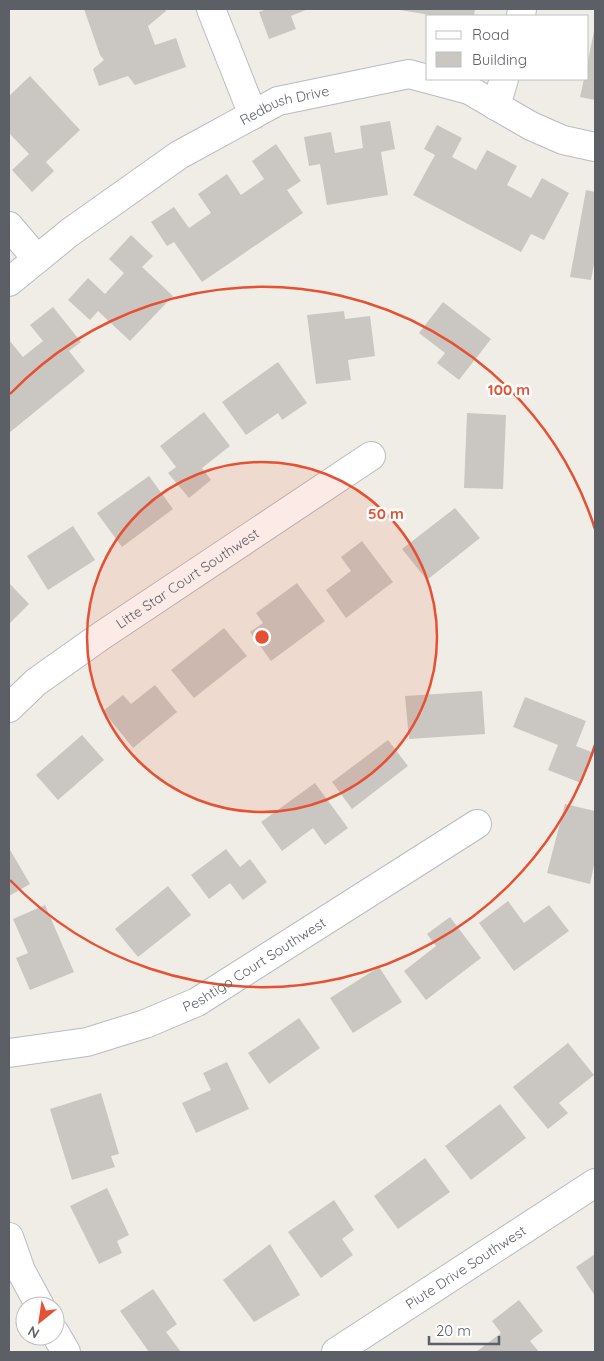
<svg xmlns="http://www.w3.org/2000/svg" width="604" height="1361" font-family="Quicksand,sans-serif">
	<rect width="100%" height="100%" fill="#efede5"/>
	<path fill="#cac7c2" d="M84 9H165L166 11 148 26 155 45 176 38 186 67 135 85 128 76 99 86 93 69 104 60 100 55Z
		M267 9H308L291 16 296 29 269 39 259 12Z
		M400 9H475L474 16H430V15L400 10Z
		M594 31H595V100L580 97 584 79H588V61Z
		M30 76 80 130 46 162 54 171 32 192 12 170 29 154 9 133V96Z
		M390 121 395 149 381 152 388 195 327 205 320 164 309 166 304 137 331 132 335 153 363 148 360 126Z
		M437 125 462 138 452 157 476 170 487 150 517 166 507 185 531 198 542 178 569 193 544 240 531 234 521 252 413 195 435 155 424 149Z
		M276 144 301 181 287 190 303 213 202 282 174 242 167 246 151 222 174 207 189 228 211 213 198 194 227 174 241 195 264 179 252 161Z
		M586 190 595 192V264H594L591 280 570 277Z
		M131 235 153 256 142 267 173 296 130 341 98 311 90 320 68 300 88 278 105 294 124 273 109 259Z
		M443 302 491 339 459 380 437 363 445 353 419 333Z
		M53 307 81 342 69 351 85 371 9 433V340L23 357 43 341 30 325Z
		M344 311 345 319 370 316 375 356 348 360 351 380 316 384 307 315Z
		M278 362 307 403 282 420 278 413 246 435 222 402Z
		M204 412 230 446 202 468 211 480 189 498 168 473 176 467 160 446Z
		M467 413 506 415 503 489 464 488Z
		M149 476 173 509 122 547 97 513Z
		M455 508 480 538 427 580 402 549Z
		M73 526 95 560 48 590 27 556Z
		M362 541 393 582 346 618 326 590 351 571 341 557Z
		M297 583 325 621 271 661 250 632 263 623 256 613Z
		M10 584 29 604 9 624V585Z
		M224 628 247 656 194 698 171 670Z
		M155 685 177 712 133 748 103 711 123 695 131 704Z
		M482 691 485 734 409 739 405 696Z
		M525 697 586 721 576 746 594 753 581 783 548 770 558 745 513 727Z
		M82 735 104 760 58 800 36 775Z
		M388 740 408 766 352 809 332 782Z
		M315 783 348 828 325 845 313 828 282 851 261 822Z
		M565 804 595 811V860L590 884 547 873Z
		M9 848 30 884 9 896Z
		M226 849 240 867 250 859 267 882 243 900 230 883 209 899 191 875Z
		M168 886 191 915 138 957 115 929Z
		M508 901 524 923 549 905 569 931 514 971 479 923Z
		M45 905 74 972 30 990 16 958 28 953 13 919Z
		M450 917 481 958 426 1000 404 971 436 946 427 934Z
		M379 967 402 1002 353 1033 330 998Z
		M299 1018 320 1048 269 1084 248 1053Z
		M568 1043 594 1075 559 1103 568 1113 548 1129 513 1087Z
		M227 1062 249 1109 196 1133 182 1103 211 1090 203 1073Z
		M101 1093 119 1154 111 1156 115 1167 72 1180 50 1109Z
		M500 1104 526 1138 471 1180 445 1146Z
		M425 1158 450 1192 398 1229 374 1196Z
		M107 1188 129 1235 117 1241 122 1253 99 1264 70 1206Z
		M334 1200 354 1230 342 1239 353 1255 321 1278 288 1232Z
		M270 1244 300 1295 254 1322 223 1280Z
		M595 1254V1296L576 1267Z
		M153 1289 177 1324 166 1332 181 1352H149L120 1311Z
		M519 1300 543 1331 530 1341 539 1352H476L501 1333 492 1321Z"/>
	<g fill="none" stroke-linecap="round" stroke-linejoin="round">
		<g stroke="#b9bbc0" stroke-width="30">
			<g id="minor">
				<path d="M211 9 253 115"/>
				<path d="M521 16 522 9"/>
				<path d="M496 106 504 79"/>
				<path d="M9 226 37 259"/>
				<path id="s1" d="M9 282 69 233 179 155 278 101 409 74 469 90 531 126 563 140 595 147"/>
				<path id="s2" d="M9 708 36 682 101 636 371 456"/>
				<path id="s3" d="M9 1053 87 1042 145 1024 197 1002 477 824"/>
				<path d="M9 1237 21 1271 40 1306"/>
				<path d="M55 1333 66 1352"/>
				<path id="s4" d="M336 1352 595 1183"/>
			</g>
		</g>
		<use href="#minor" stroke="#fff" stroke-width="28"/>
	</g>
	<circle cx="262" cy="637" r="175" fill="#e65033" fill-opacity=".12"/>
	<g fill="none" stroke="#e65033" stroke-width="2.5">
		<circle cx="262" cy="637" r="175"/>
		<path d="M595 745A350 350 0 0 1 10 880M10 394A350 350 0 0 1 595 529"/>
	</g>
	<g text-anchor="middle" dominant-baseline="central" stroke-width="5" stroke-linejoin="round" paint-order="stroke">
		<g font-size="14" fill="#5c5f65" stroke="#fff">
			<text stroke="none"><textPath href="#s1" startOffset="330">Redbush Drive</textPath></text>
			<text stroke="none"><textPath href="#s2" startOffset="221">Litte Star Court Southwest</textPath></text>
			<text stroke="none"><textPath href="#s3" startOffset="264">Peshtigo Court Southwest</textPath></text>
			<text stroke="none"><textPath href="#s4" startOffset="155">Piute Drive Southwest</textPath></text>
		</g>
	</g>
	<circle cx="262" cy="637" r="8" fill="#e65033" stroke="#fff" stroke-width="2.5"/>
	<g font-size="15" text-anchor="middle" font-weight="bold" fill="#e65033" stroke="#fff" stroke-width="5" stroke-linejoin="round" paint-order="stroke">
		<text x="509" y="395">100 m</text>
		<text x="386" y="519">50 m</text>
	</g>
	<rect width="604" height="1361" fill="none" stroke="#5c5f65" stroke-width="20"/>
	<rect x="426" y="15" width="162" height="65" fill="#ffffff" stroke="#bebfc1"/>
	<rect x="436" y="31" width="25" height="8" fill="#ffffff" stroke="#bebfc1"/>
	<text x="472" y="40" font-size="15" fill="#5c5f65">Road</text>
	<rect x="436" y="52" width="25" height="15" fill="#cac7c2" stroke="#bebfc1"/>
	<text x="472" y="65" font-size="15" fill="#5c5f65">Building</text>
	<g transform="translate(40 1321) rotate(210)"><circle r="24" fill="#ffffff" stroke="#bebfc1"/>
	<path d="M0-4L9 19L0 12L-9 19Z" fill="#e65033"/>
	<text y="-8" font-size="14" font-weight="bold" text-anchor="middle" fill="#5c5f65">N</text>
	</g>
	<path d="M429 1336v8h70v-8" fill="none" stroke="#5c5f65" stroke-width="2.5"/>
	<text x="436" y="1336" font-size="15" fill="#5c5f65" stroke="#ffffff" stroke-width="4" paint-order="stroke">20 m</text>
</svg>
